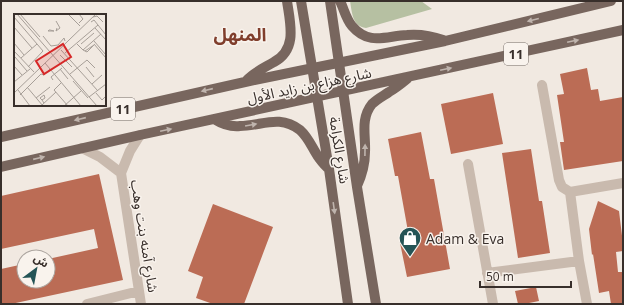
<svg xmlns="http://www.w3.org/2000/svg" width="624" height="305" font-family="'Open Sans','Noto Sans Arabic',sans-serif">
	<rect width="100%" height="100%" fill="#f1e9e1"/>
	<path fill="#b6c0a2" d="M350 1H421L432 9 366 28C352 26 352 12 350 1Z"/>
	<path fill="#bb6c55" d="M587 68 591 90 598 89 600 101 623 97V161L564 170 560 142H564L557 95 564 94 560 74Z
		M493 93 503 144 451 154 441 104Z
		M421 132 430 179H434L450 269 407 277 399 238 409 237 398 176H395L388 139Z
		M531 149 539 201H542L550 253 518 258 502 153Z
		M99 174 123 280 11 304H1V269L24 264V281H48V259L98 248 94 229 1 249V196Z
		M598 201 619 211 623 244V251L616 252 618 272H623V304H611L609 291 599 293 593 254 592 255 589 229Z
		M213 204 273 227 244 304H213L196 298 203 277 188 271Z
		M536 287 539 301 524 304H518L515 291Z"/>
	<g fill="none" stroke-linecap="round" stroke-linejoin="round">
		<path stroke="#c9baae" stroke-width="10" d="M542 85 559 180 562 187 570 192
			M140 135 130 151 121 173 141 304
			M82 148 100 157 121 173
			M468 164 493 304
			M570 192 579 261 587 304
			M570 192 623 183
			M487 273 579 261
			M87 304 139 291"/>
		<path stroke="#78665e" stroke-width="10" d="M301 1 329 169 348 304
			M330 1 357 187 376 304
			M340 1C344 9 346 19 352 26 369 46 386 36 407 35 419 34 432 36 443 40
			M246 81C254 72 264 68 274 62 298 49 290 23 287 1
			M214 119C222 124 231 127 240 126 262 126 279 114 300 130 309 138 312 148 319 158 322 162 325 166 329 169
			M1 137 245 82 445 41 611 1
			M1 167 140 135 623 30
			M357 186C362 175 365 164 365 152 366 136 360 119 372 104 377 99 383 96 389 92 396 88 401 84 407 79"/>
	</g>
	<defs><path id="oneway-solid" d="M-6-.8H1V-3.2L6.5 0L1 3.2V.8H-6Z"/></defs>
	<g fill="#bfb4ad">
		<use href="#oneway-solid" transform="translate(533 20) rotate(166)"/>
		<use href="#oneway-solid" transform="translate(573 41) rotate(-12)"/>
		<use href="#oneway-solid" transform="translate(446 69) rotate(-12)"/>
		<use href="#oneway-solid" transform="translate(207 90) rotate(167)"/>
		<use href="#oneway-solid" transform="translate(80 119) rotate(167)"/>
		<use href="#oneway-solid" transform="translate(251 125) rotate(-10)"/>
		<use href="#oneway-solid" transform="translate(166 130) rotate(-12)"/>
		<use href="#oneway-solid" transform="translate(365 150) rotate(-89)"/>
		<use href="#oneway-solid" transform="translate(39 158) rotate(-13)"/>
		<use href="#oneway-solid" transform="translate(334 208) rotate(82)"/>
	</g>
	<defs>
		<g id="shop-pin" transform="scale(1.15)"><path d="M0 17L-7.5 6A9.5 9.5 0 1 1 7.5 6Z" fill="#245456" stroke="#f9f3ed"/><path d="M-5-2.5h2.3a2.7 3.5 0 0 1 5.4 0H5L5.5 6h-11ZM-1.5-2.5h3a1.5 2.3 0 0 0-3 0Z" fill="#fff"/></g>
	</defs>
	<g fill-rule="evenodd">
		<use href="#shop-pin" x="410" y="238"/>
	</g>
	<g text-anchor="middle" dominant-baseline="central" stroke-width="3" stroke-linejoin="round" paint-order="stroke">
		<g fill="#f9f3ed" stroke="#726a65" stroke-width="1">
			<rect x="504" y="43" width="24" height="22" rx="3"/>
			<rect x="111" y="98" width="24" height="22" rx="3"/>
		</g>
		<g font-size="13" font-weight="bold" fill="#382f2b">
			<text x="516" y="54">11</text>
			<text x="123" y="109">11</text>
		</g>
		<g font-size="14" fill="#382f2b" stroke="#f9f3ed">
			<text transform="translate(309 85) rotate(-12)">شارع هزاع بن زايد الأول</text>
			<text transform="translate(340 150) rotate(81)">شارع الكرامة</text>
			<text transform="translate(145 236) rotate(81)">شارع آمنه بنت وهب</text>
		</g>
		<g font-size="14" fill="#382f2b" stroke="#f9f3ed" text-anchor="start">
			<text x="426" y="238">Adam &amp; Eva</text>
		</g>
		<g font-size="18" font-weight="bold" fill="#803e2c" stroke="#f9f3ed">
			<text x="240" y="34">المنهل</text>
		</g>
	</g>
	<g transform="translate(14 14)">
		<rect width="92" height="92" fill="#f1e9e1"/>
		<path fill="none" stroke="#a79f98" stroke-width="1" d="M3 0 83 92M6 0 26 23M54 0 66 12M0 3 29 37 14 53M79 3 83 2 89 8M42 7 46 14 42 17 43 14M77 8 80 6 92 21M65 9 69 5 65 0M0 13 18 34M81 14 92 26M35 16H36L40 17H34ZM29 22 37 32 44 31 50 24 51 27M80 27 92 41M0 29 10 41M63 30 69 36 87 20M67 30 80 19M80 30 92 44M47 36 84 77M69 36 73 38 80 31 71 37M0 37 20 58M51 39 84 11M46 41 58 53M1 43 13 57M7 44 23 30M31 49 67 92M0 52 8 61M72 53 80 63M46 55 54 65M56 60 73 46 81 54M39 66 37 63 48 54M59 67 74 84M0 68 16 55M47 69 40 76 54 92M78 70 88 61M13 73 29 92M4 76 16 92M0 79 82 0M82 79 88 86 91 83M6 81 27 60 30 61 36 55M75 83 92 70M22 84 36 73M28 86 31 84 30 81 26 84 28 86 30 89M28 91 42 78M50 92 67 77"/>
		<path fill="#d62828" fill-opacity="0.15" stroke="#d62828" stroke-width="2" d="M49 30 57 43 30 60 22 47Z"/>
		<rect width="92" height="92" fill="none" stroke="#382f2b" stroke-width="2"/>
	</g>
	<rect width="624" height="305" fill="none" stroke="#382f2b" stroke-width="4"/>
	<g transform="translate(36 269) rotate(32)"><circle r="19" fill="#f9f3ed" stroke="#aca59f"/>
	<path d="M0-3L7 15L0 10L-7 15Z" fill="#245456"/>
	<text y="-6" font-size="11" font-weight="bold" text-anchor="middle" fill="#382f2b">ش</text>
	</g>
	<path d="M480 281v6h91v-6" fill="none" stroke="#382f2b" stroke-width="2"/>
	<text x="486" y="281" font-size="12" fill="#382f2b" stroke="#f9f3ed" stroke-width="3" paint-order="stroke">50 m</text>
</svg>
